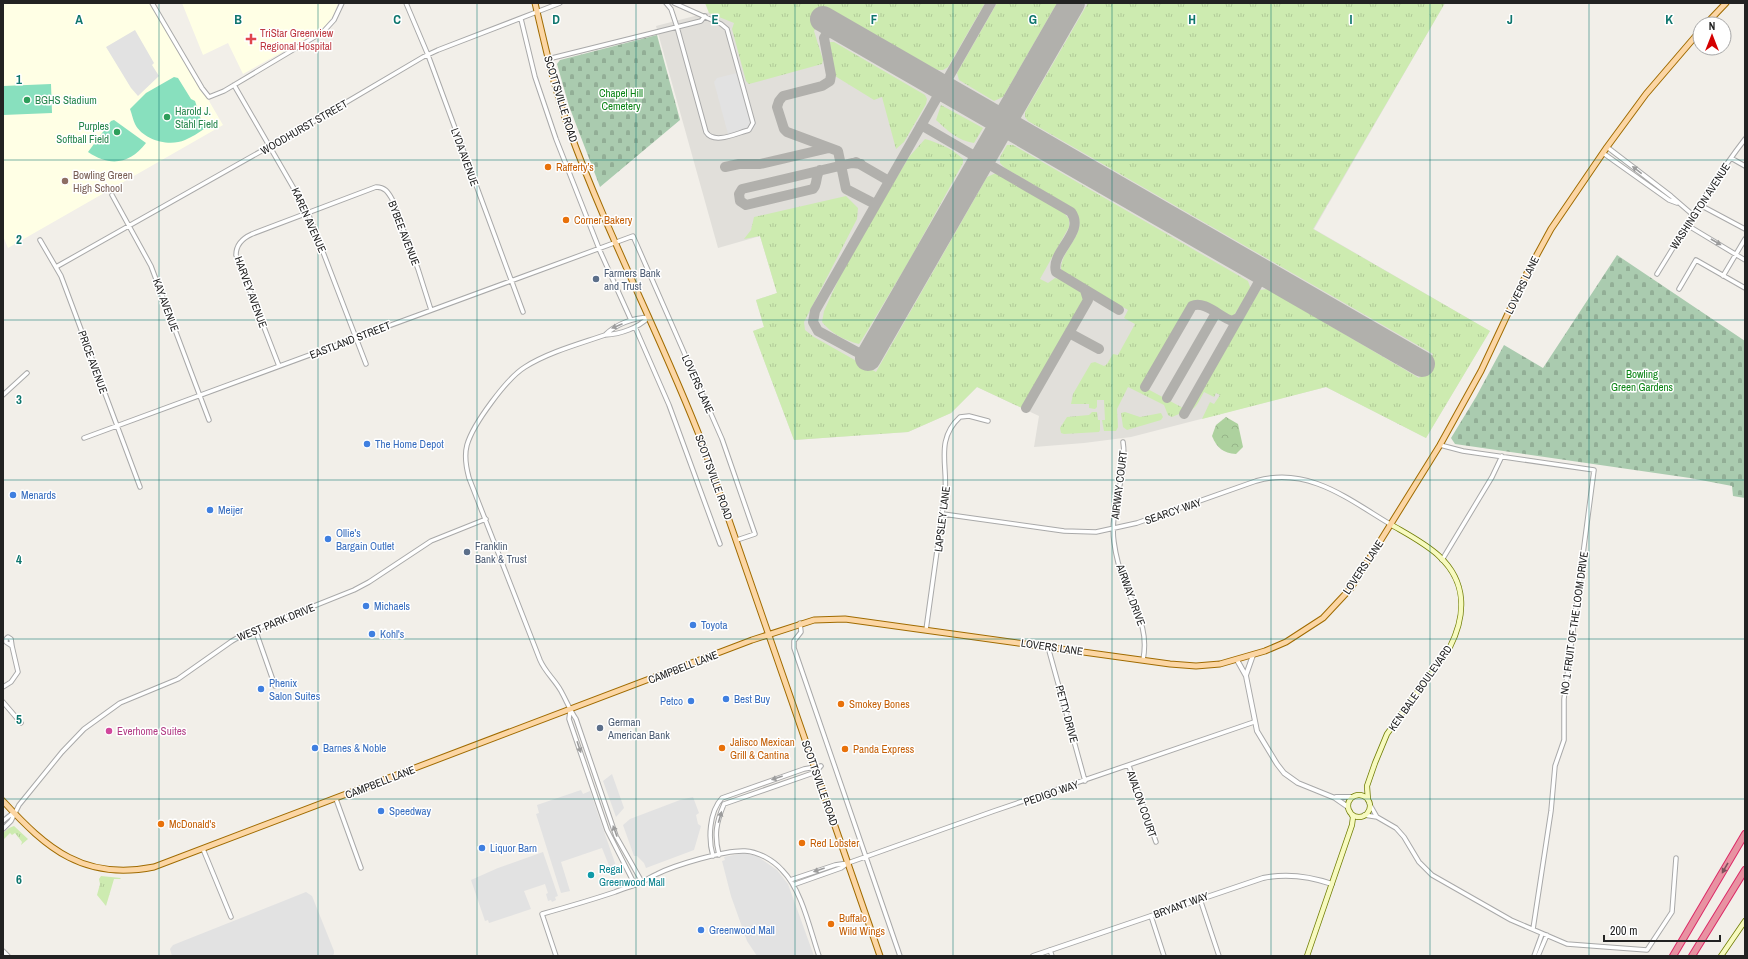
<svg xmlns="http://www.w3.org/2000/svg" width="1748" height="959" font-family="'Archivo Narrow',sans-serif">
	<defs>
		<pattern id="grass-tufts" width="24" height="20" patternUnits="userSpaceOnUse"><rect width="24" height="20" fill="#cdebb0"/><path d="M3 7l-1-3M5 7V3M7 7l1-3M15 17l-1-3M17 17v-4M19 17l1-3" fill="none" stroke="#b0c997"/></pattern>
		<pattern id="forest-crowns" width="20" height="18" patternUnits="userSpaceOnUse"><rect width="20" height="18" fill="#add19e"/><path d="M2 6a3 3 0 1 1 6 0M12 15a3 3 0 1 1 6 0" fill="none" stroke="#95b388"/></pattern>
		<pattern id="cemetery-stones" width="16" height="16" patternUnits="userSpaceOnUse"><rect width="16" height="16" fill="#aacbaf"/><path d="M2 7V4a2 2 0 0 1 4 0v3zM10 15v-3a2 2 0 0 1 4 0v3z" fill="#92ae96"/></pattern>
	</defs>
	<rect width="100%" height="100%" fill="#f2efe9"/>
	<path fill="#ffffe5" d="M3 3H152L223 125 8 248 3 236Z
		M182 3H338L333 16 324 27 313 35 243 74 228 43 203 55Z"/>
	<path fill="#e1dfda" d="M745 3H1445L1314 229 1490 331 1426 438 1326 387 1131 437 1084 443 1034 447 1039 416 977 387 951 413 908 432 794 440 753 331 764 327 756 300 777 293 760 236 718 248 656 26Z"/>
	<path fill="url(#grass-tufts)" d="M705 3H985L948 67 943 70H937L829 8 814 31 823 60 822 64 749 84 746 81 732 29 734 23 709 13Z
		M997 3H1057L1003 97 994 101 959 80 957 73Z
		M1088 3H1445L1313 229 1490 331 1426 438 1326 387 1202 419 1210 402 1214 404 1220 395 1216 393 1214 397 1204 392C1200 399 1196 410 1187 412L1212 368H1214L1260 290 1268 289 1419 378 1433 354 1028 121 1025 117V112Z
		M830 42H834L925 95 927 99 926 104 904 142 896 149 882 97 874 100 835 76 828 44Z
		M941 105 983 128 974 143C958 141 947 130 936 120Z
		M925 139C939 143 953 149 963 159V163L909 261 866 333 859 344C844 340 832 334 822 322L824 311 848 259 909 157Z
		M1007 145H1013L1248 281 1251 290 1234 315 1229 317 1199 301H1194L1142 386 1183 408 1179 414 1172 417 1168 415 1164 405 1128 387 1117 409 1118 427 1116 431H1104L1102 420H1105L1104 400H1097V407L1095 409 1089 408V404H1071L1073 394 1091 363 1095 362 1104 366 1107 364 1113 354 1118 355 1135 324 1124 318 1128 310 1064 274 1061 269C1061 247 1093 231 1073 208L1005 168 1000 163V157Z
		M996 173 1064 213 1069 219V227L1040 279 1048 283 1055 278C1066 280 1082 287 1084 299L1022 408 977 387 951 413 908 432 794 440 753 331 764 327 756 300 777 293 760 236 744 239 751 230 754 217 846 196 858 208 857 219 804 322 805 330 814 337 876 372 987 177Z
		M1092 412H1097L1098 420H1100V430L1099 432 1064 434 1061 433 1060 428 1067 417 1089 415Z
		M1125 412 1140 417 1161 413 1163 417 1161 420 1127 430 1123 427 1121 413Z
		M14 826 28 839 21 845 22 842 15 833 12 835 10 833 3 840V833L9 828Z
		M101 876 121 878 120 879H114L106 906 97 895 100 884 99 879Z"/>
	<path fill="url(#forest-crowns)" d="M1226 417 1238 424 1243 447 1236 454C1223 453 1217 448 1212 436L1216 425Z"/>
	<path fill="url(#cemetery-stones)" d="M657 35 680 120 600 187 569 106 557 64 560 60Z
		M1617 255 1745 341V498L1733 496 1732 486 1690 478 1455 444 1451 438 1476 397 1504 345 1543 368Z"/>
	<path fill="#88e0be" d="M174 77 178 78 191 99 195 101 204 129C198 133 192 137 185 140 169 147 143 140 135 124 133 120 132 114 130 109L146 93Z
		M51 84 52 113 3 115V86Z
		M114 120 146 143C130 164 110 167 88 152L111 121Z"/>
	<path fill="#e2e2e2" d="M135 30 154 63 152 65 159 76 138 96 131 88 106 47Z
		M741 72 756 125 752 131 731 136 728 134 714 82 717 78Z
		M612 774 624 808 616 817 603 781Z
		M581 790 583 794 590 791 616 866 610 868 602 848 561 862 570 891 561 893 536 814 539 813 537 805Z
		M693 797 699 813 696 815 698 824 701 826 694 850 646 868 644 863 637 856H634L623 825 630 819 680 800Z
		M543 852 558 896 555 897 556 900 552 902 551 900 548 901 546 894 548 893 545 884 524 891 531 909 489 923 488 920 485 921 471 880 498 868Z
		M744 853 757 856 777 870 788 884 814 956H757L747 941 731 896 722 861 725 860 724 857Z
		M306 892 312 896 334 951V954L332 956H172L170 949 173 945Z"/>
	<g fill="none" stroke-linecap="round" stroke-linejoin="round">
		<path stroke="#b1b0ac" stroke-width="10" d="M844 31C835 28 828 29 824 38L831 75 830 81 822 86 783 96 779 101 777 107 784 129 787 132 838 151 846 189 875 204
			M921 125 1071 212C1086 233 1050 251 1056 272L1119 310
			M856 162 889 181
			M725 167 739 164H760L829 148
			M820 170C815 176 818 184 813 189L746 205 740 201 739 194 742 189 852 163 861 164
			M1070 331 1073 335 1099 349
			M868 358 818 331 813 322 815 311 991 3
			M1145 387 1192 306C1204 300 1220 317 1232 321L1238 318
			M1167 398 1216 313
			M1026 408 1088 300 1085 290
			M1184 414 1264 273"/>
		<path stroke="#b1b0ac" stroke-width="26" d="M823 19 1422 364
			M868 358 1072 3"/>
		<g stroke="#a9a9a9" stroke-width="5.5">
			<path id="minor" d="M152 3 202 88 209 97 224 91 323 32 334 20 342 3
				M406 3 428 55 523 312
				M666 3 671 9 677 27 706 132C714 145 737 133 749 130L753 123 727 29 721 24 674 3
				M521 19 535 77 556 139 600 251 631 320
				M548 59 701 21 705 16
				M234 85 308 213 366 364
				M1607 147 1671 196 1693 215
				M1603 153 1669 200 1677 203
				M1731 158 1745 166
				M112 195 151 266 209 420
				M1700 205 1745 229
				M1687 225 1745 260
				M40 240 61 276 140 487
				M56 267 311 123 423 57 438 50 560 3
				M1657 274C1685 229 1712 182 1745 139
				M1723 276 1745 239
				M1679 289 1696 260 1745 288
				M635 327 669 405 720 544
				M605 335C616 324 633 318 649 317
				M279 366 236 255C236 244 243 238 252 234L376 187C385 187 388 192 392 199L418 269 431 310
				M3 395 27 373
				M84 438 633 236 722 439 755 534 737 540
				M1123 442C1128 475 1109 509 1114 542 1116 557 1120 571 1125 584 1136 612 1149 629 1143 660
				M1440 445 1463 451 1594 470 1564 699V740L1555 766 1551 811 1533 929
				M943 514 1064 531 1096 532 1137 523 1256 481C1308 466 1348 499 1390 524
				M1442 560 1492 477 1502 456
				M800 623 801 632 794 641V648L900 956
				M255 629 275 686
				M926 630 945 493C948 465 935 440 960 417L969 416 988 421
				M8 637 11 639 12 646 6 642V639Z
				M1048 647 1085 781
				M3 687 11 682 18 672 12 646
				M3 702 21 723
				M570 711 569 719 607 830 635 885
				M1129 766 1156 842
				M336 799 361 868
				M1369 803 1377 817
				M1364 815 1377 817 1396 828 1404 837 1419 862 1432 875 1511 920 1567 944 1647 950 1672 912 1676 858
				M3 821 13 813
				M3 829 11 821 19 805 62 752 84 729 120 703 178 679 232 641 244 634 354 590 369 582 431 541 486 519
				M203 849 231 917
				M719 855C714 835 716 823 724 804L816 772 821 766
				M713 856C708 839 709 812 722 798L804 769 821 766
				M790 880 835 865 848 863 865 857 994 811 1254 722
				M642 882 616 836 576 719C570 710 566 700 561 691 555 680 545 672 540 660L469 478C466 467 464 456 467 445 473 424 507 378 525 367 549 352 579 344 605 335 621 334 638 328 649 317
				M793 885 841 868 848 863
				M1200 899 1219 956
				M1151 916 1164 956
				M1050 950 1052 956
				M3 951 8 956
				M556 956 542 914C567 907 591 900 615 892 624 888 635 886 644 881 648 879 652 876 657 874 675 865 725 850 745 851 759 852 773 860 782 870 802 890 810 930 819 956
				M1534 956 1542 934
				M1538 956 1547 935"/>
		</g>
		<g stroke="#a9a9a9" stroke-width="6">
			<path id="tertiary" d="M1237 660 1246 676 1257 731 1277 764 1284 773 1298 783 1335 798 1348 807
				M1246 675 1253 655
				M1336 797H1352
				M1033 956 1263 878C1287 873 1309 876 1332 884"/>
		</g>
		<g stroke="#707d05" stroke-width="6">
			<path id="secondary" d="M1348 806a11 11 0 1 1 22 0a11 11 0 1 1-22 0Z
				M1368 800 1367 786 1375 763 1387 734 1450 647C1466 615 1467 582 1439 556 1425 543 1407 534 1390 524
				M1307 956 1352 825 1353 817 1349 810
				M1721 956 1745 921"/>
		</g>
		<g stroke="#a06b00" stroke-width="7">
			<path id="primary" d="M535 3C545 45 554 88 569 129 608 237 662 338 703 445L880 956
				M1706 24 1726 3
				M3 801C47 849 84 881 154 867L752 640 814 620 845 619 1170 664 1196 666 1220 664 1265 651 1286 642 1323 618 1351 588 1440 445 1481 371 1527 273 1551 229 1607 147 1646 94 1700 31"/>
		</g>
		<g stroke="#dc2a67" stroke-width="8">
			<path id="motorway" d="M1673 956 1745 834
				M1692 956 1745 870"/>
		</g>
		<use href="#minor" stroke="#fff" stroke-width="3.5"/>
		<use href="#tertiary" stroke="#fff" stroke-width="4"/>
		<use href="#secondary" stroke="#f7fabf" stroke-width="4.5"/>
		<use href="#primary" stroke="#fcd6a4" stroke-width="5"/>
		<use href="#motorway" stroke="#e892a2" stroke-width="6"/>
	</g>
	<defs><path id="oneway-solid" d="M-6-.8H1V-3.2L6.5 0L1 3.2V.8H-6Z"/></defs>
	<g fill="#9c9c9c">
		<use href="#oneway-solid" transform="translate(1637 170) rotate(-142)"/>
		<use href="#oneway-solid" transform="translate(1716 242) rotate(30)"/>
		<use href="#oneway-solid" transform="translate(617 326) rotate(157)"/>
		<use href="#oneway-solid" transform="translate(579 747) rotate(71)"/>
		<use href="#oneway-solid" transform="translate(777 778) rotate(161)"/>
		<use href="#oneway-solid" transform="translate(720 817) rotate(-74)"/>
		<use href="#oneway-solid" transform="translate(615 831) rotate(-110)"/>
		<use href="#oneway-solid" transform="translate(819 870) rotate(161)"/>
	</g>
	<use fill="#7b545c" href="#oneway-solid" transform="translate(1725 868) rotate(120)"/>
	<path fill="none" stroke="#0f766e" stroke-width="1" stroke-opacity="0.55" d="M159 3V956M318 3V956M477 3V956M636 3V956M795 3V956M953 3V956M1112 3V956M1271 3V956M1430 3V956M1589 3V956M3 160H1745M3 320H1745M3 480H1745M3 639H1745M3 799H1745"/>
	<path fill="#e0444e" stroke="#fff" stroke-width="1.5" d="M249 33h4v4h4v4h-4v4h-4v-4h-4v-4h4z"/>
	<g fill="#2e9e5b" stroke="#fff" stroke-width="1.5">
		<circle cx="27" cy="100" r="4"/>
		<circle cx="167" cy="117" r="4"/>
		<circle cx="117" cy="132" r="4"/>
	</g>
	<g fill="#e8710a" stroke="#fff" stroke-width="1.5">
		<circle cx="548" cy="167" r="4"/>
		<circle cx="566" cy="220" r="4"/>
		<circle cx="841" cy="704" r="4"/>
		<circle cx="722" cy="748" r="4"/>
		<circle cx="845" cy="749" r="4"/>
		<circle cx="161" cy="824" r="4"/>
		<circle cx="802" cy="843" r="4"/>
		<circle cx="831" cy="924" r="4"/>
	</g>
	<circle fill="#8d6e63" stroke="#fff" stroke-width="1.5" cx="65" cy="181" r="4"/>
	<g fill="#5c6f8a" stroke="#fff" stroke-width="1.5">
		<circle cx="596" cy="279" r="4"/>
		<circle cx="467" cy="552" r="4"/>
		<circle cx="600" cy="728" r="4"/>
	</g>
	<g fill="#3f7fe0" stroke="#fff" stroke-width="1.5">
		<circle cx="367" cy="444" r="4"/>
		<circle cx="13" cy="495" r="4"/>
		<circle cx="210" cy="510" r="4"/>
		<circle cx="328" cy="539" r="4"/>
		<circle cx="366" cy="606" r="4"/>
		<circle cx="693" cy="625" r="4"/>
		<circle cx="372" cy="634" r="4"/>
		<circle cx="261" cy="689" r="4"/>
		<circle cx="726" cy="699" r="4"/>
		<circle cx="691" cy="701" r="4"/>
		<circle cx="315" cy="748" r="4"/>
		<circle cx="381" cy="811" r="4"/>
		<circle cx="482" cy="848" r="4"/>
		<circle cx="701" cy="930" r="4"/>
	</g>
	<circle fill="#d1479c" stroke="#fff" stroke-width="1.5" cx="109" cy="731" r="4"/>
	<circle fill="#0f9aa8" stroke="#fff" stroke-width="1.5" cx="591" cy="875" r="4"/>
	<g text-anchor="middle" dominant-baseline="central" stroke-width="3" stroke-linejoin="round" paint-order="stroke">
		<g font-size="11" fill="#be3a42" stroke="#fff" text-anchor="start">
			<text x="260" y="33">TriStar Greenview<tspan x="260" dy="13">Regional Hospital</tspan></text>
		</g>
		<g font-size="11" fill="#0c8416" stroke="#fff">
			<text x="621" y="93">Chapel Hill<tspan x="621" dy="13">Cemetery</tspan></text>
			<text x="1642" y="374">Bowling<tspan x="1642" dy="13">Green Gardens</tspan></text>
		</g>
		<g font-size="11" fill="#222" stroke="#fff">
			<text transform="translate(561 99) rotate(73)">SCOTTSVILLE ROAD</text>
			<text transform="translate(304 127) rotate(-30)">WOODHURST STREET</text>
			<text transform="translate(465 157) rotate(70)">LYDA AVENUE</text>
			<text transform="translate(1700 206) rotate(-57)">WASHINGTON AVENUE</text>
			<text transform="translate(309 220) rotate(66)">KAREN AVENUE</text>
			<text transform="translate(404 233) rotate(69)">BYBEE AVENUE</text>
			<text transform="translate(1522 285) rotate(-64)">LOVERS LANE</text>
			<text transform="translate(251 292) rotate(70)">HARVEY AVENUE</text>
			<text transform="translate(166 305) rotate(70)">KAY AVENUE</text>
			<text transform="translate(350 340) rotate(-21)">EASTLAND STREET</text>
			<text transform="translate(93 362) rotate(70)">PRICE AVENUE</text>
			<text transform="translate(698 384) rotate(66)">LOVERS LANE</text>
			<text transform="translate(714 477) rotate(70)">SCOTTSVILLE ROAD</text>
			<text transform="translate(1119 485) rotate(-83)">AIRWAY COURT</text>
			<text transform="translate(1173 511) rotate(-19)">SEARCY WAY</text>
			<text transform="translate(942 519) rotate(-83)">LAPSLEY LANE</text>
			<text transform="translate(1363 567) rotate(-56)">LOVERS LANE</text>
			<text transform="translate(1131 595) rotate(70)">AIRWAY DRIVE</text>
			<text transform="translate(276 622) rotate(-22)">WEST PARK DRIVE</text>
			<text transform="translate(1574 623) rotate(-82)">NO 1 FRUIT OF THE LOOM DRIVE</text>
			<text transform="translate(1052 647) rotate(8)">LOVERS LANE</text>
			<text transform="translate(683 667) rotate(-21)">CAMPBELL LANE</text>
			<text transform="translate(1420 688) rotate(-55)">KEN BALE BOULEVARD</text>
			<text transform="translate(1067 714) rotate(75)">PETTY DRIVE</text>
			<text transform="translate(380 782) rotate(-21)">CAMPBELL LANE</text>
			<text transform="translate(820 783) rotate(71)">SCOTTSVILLE ROAD</text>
			<text transform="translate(1051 793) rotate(-19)">PEDIGO WAY</text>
			<text transform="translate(1142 804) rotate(71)">AVALON COURT</text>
			<text transform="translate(1181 905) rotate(-20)">BRYANT WAY</text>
		</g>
		<g font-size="11" fill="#27864d" stroke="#fff" text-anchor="start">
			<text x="35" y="100">BGHS Stadium</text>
			<text x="175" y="111">Harold J.<tspan x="175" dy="13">Stahl Field</tspan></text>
			<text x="109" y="126" text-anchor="end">Purples<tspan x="109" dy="13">Softball Field</tspan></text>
		</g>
		<g font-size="11" fill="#c56008" stroke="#fff" text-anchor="start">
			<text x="556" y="167">Rafferty’s</text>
			<text x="574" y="220">Corner Bakery</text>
			<text x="849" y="704">Smokey Bones</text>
			<text x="730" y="742">Jalisco Mexican<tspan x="730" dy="13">Grill &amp; Cantina</tspan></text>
			<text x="853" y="749">Panda Express</text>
			<text x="169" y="824">McDonald's</text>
			<text x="810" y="843">Red Lobster</text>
			<text x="839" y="918">Buffalo<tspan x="839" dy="13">Wild Wings</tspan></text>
		</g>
		<g font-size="11" fill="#785e54" stroke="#fff" text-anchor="start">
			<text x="73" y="175">Bowling Green<tspan x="73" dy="13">High School</tspan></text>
		</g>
		<g font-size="11" fill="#4e5e75" stroke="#fff" text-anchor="start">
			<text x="604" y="273">Farmers Bank<tspan x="604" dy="13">and Trust</tspan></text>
			<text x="475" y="546">Franklin<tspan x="475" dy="13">Bank &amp; Trust</tspan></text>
			<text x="608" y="722">German<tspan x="608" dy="13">American Bank</tspan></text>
		</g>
		<g font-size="11" fill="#366cbe" stroke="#fff" text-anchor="start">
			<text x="375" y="444">The Home Depot</text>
			<text x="21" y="495">Menards</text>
			<text x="218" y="510">Meijer</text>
			<text x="336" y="533">Ollie's<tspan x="336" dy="13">Bargain Outlet</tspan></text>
			<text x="374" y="606">Michaels</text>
			<text x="701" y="625">Toyota</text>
			<text x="380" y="634">Kohl's</text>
			<text x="269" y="683">Phenix<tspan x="269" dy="13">Salon Suites</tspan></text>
			<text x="734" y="699">Best Buy</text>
			<text x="683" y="701" text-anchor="end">Petco</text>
			<text x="323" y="748">Barnes &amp; Noble</text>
			<text x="389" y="811">Speedway</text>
			<text x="490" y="848">Liquor Barn</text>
			<text x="709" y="930">Greenwood Mall</text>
		</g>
		<g font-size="11" fill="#b23c85" stroke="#fff" text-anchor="start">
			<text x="117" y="731">Everhome Suites</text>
		</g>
		<g font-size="11" fill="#0d838f" stroke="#fff" text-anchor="start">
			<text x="599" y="869">Regal<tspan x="599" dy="13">Greenwood Mall</tspan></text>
		</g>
	</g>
	<g font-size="13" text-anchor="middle" font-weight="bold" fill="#0f766e" stroke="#fff" stroke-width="3" stroke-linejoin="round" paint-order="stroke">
		<text x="79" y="24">A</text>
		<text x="238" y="24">B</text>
		<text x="397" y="24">C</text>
		<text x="556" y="24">D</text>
		<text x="715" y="24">E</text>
		<text x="874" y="24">F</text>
		<text x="1033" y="24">G</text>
		<text x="1192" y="24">H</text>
		<text x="1351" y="24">I</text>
		<text x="1510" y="24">J</text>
		<text x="1669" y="24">K</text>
		<text x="19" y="84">1</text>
		<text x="19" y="244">2</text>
		<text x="19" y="404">3</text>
		<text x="19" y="564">4</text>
		<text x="19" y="724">5</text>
		<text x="19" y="884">6</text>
	</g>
	<rect width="1748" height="959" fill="none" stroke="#222222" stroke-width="8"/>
	<g transform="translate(1712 36)"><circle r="19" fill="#ffffff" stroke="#a7a7a7"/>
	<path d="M0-3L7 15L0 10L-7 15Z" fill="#d40000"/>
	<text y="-6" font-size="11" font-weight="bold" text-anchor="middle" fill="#222222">N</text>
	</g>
	<path d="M1604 935v6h116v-6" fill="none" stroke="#222222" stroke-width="2"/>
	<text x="1610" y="935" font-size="12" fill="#222222" stroke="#ffffff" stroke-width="3" paint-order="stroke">200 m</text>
</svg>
